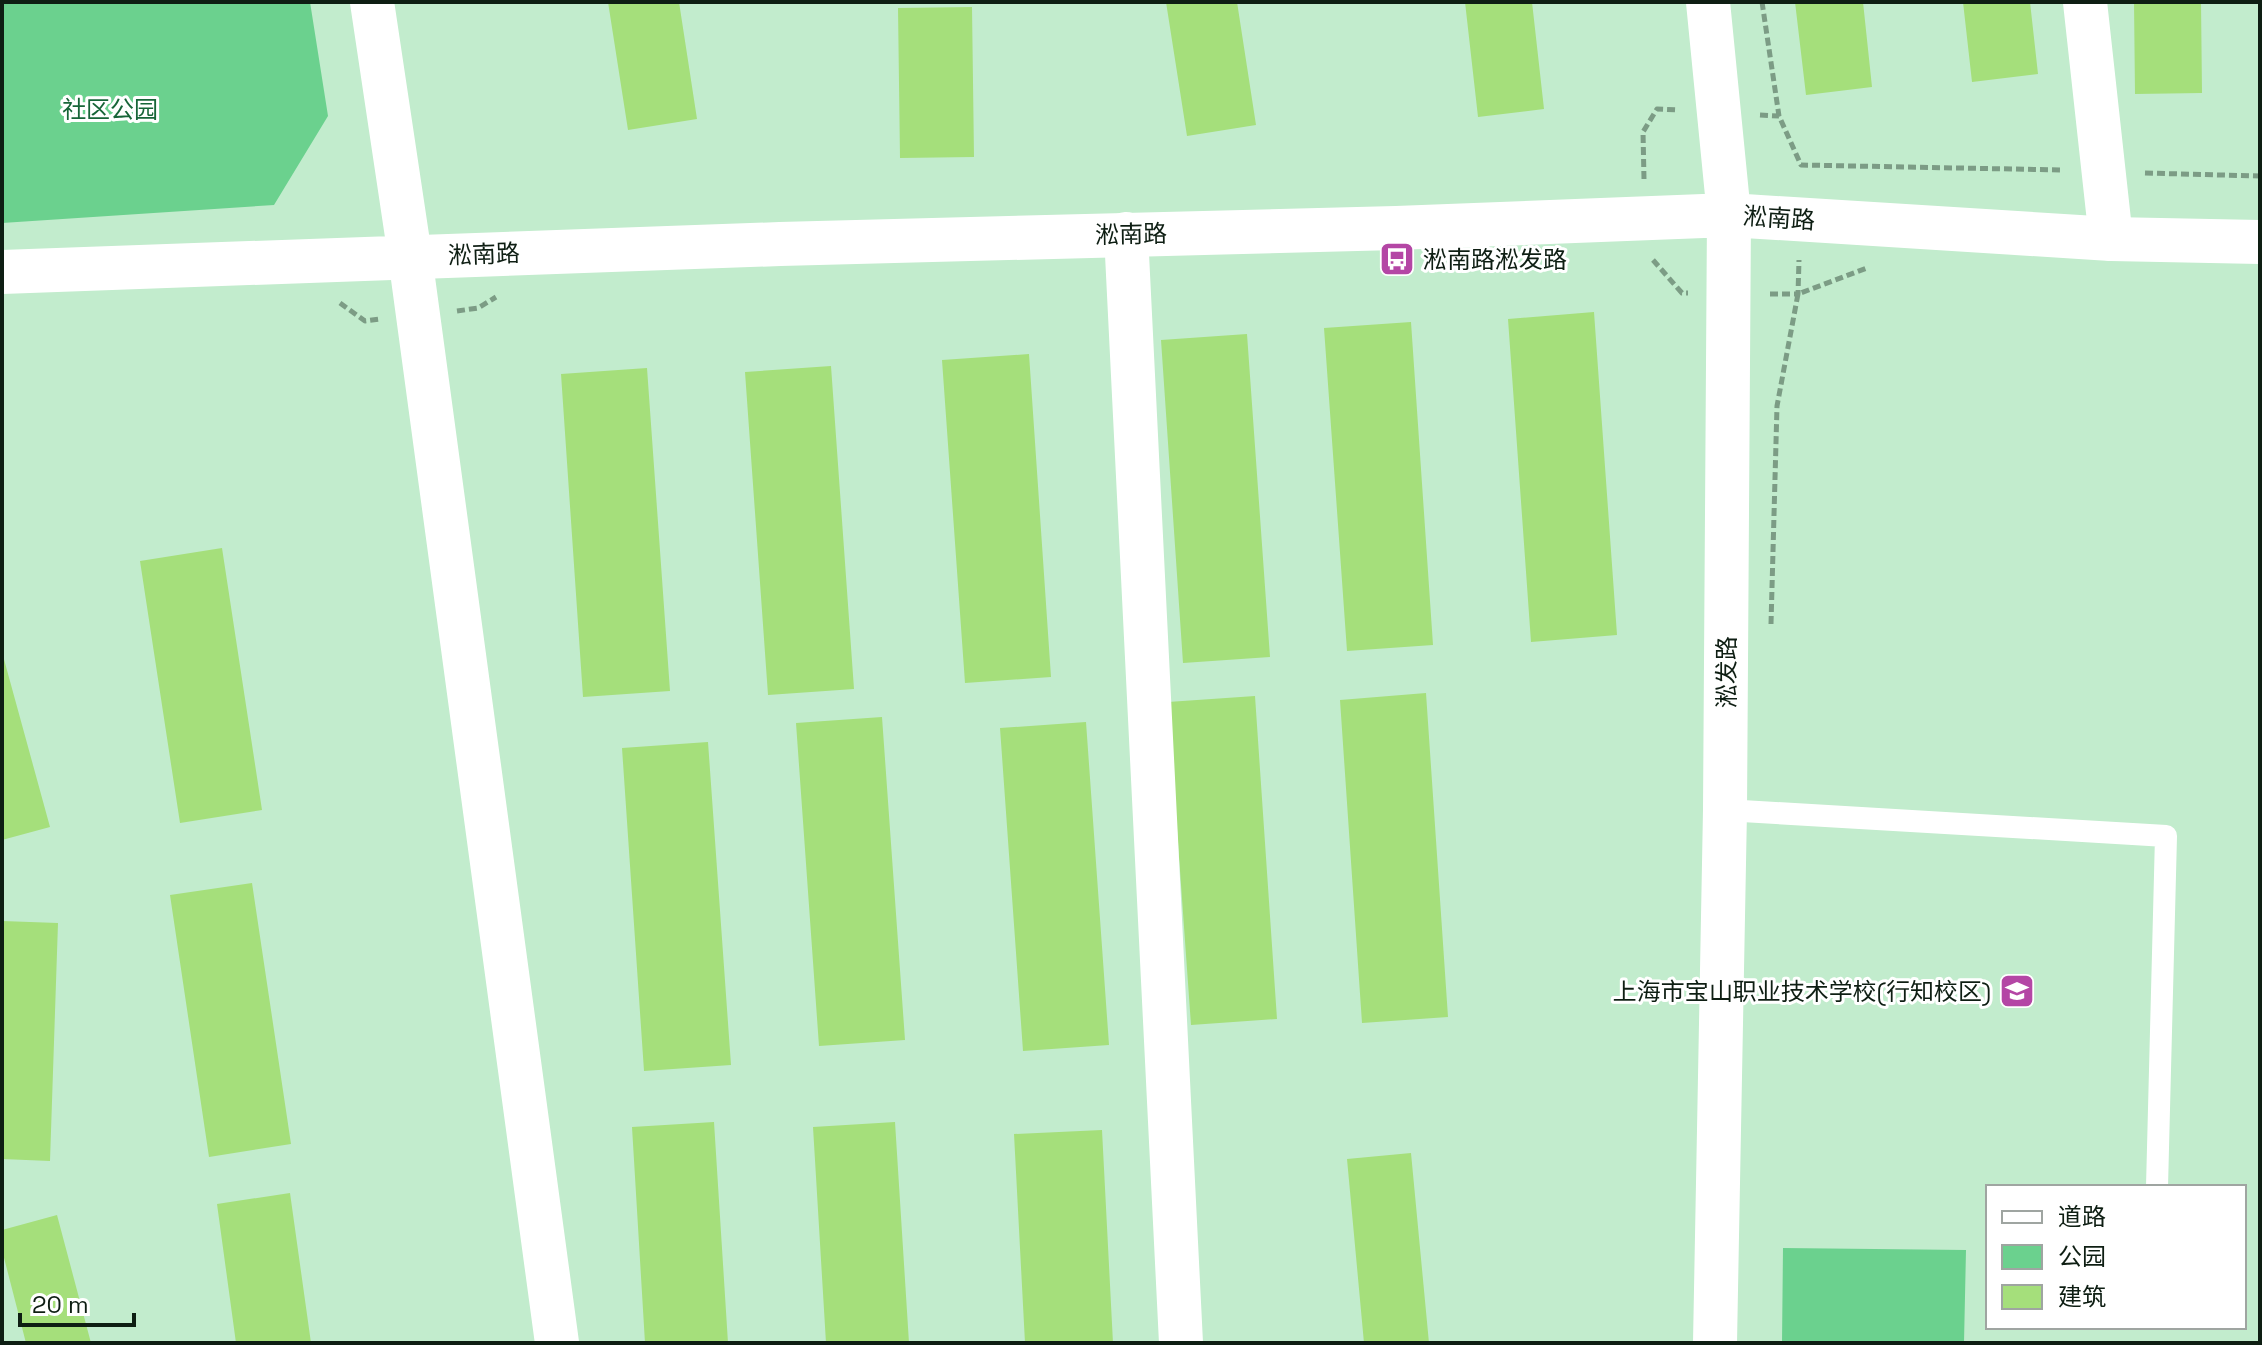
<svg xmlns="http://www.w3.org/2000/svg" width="2262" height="1345" font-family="'Space Grotesk','Noto Sans SC',sans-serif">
	<rect width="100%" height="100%" fill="#c2eccd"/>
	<path fill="#6bd18e" d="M2 2H310L328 116 274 205 2 223Z
		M1783 1248 1966 1250 1964 1343H1782Z"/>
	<path fill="#a5df7b" d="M608 2H679L697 119 628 130Z
		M1166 2H1237L1256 125 1187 136Z
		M1465 2H1532L1544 109 1478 117Z
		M1795 2H1863L1872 87 1806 95Z
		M1963 2H2030L2038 74 1972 82Z
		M2134 2H2201L2202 93 2135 94Z
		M972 7 974 157 900 158 898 8Z
		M1594 312 1617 635 1531 642 1508 319Z
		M1411 322 1433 645 1347 651 1324 328Z
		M1247 334 1270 657 1183 663 1161 340Z
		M1029 354 1051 677 965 683 942 360Z
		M831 366 854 689 768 695 745 372Z
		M647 368 670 691 583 697 561 374Z
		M222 548 262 810 180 823 140 561Z
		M2 652 50 827 2 840Z
		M1426 693 1448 1017 1362 1023 1340 700Z
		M1255 696 1277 1019 1191 1025 1168 702Z
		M882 717 905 1040 819 1046 796 723Z
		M1086 722 1109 1045 1023 1051 1000 728Z
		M708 742 731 1065 644 1071 622 748Z
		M252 883 291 1144 209 1157 170 895Z
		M2 921 58 923 50 1161 2 1159Z
		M714 1122 728 1343H645L632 1127Z
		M895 1122 909 1343H826L813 1127Z
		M1102 1130 1113 1343H1025L1014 1134Z
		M1411 1153 1429 1343H1364L1347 1159Z
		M290 1193 311 1343H236L217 1204Z
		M57 1215 91 1343H26L2 1250V1230Z"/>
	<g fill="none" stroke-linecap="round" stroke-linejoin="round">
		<path stroke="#7c9c85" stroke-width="5" stroke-dasharray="8 4" stroke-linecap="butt" d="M1762 2 1779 116 1801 165 2063 170
			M1760 115 1779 116
			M2145 173 2260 176
			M1644 179 1643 132 1657 109 1678 110
			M1653 260 1682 293H1688
			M1770 294H1798L1799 260
			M340 303 365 321 380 319
			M457 311 478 308 496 297
			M1771 624 1777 406 1798 294 1867 268"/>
		<path stroke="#fff" stroke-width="22" d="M1725 810 2166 836 2157 1187"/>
		<path stroke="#fff" stroke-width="44" d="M2085 2 2111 239
			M1126 234 1181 1343
			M410 256 557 1343"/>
		<path stroke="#fff" stroke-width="44" d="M372 2 410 256
			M1708 2 1729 215 1725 810 1715 1343
			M2 272 780 244 1396 228 1729 215 2111 239 2260 242"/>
	</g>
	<defs>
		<g id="bus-square" transform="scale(1.8)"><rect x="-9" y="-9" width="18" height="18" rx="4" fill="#b446a5" stroke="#fff"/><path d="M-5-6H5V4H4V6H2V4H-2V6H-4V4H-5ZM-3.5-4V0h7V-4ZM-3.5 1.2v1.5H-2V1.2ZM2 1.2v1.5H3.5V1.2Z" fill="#fff"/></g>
		<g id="school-square" transform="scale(1.8)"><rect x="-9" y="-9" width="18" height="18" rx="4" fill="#b446a5" stroke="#fff"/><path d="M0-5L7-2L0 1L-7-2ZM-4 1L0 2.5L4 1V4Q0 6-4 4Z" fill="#fff"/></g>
	</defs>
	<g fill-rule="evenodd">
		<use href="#bus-square" x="1397" y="259"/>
		<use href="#school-square" x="2017" y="991"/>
	</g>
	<g text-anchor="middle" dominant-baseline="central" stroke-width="6" stroke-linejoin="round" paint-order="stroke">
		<g font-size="24" fill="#176538" stroke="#fff">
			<text x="110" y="109">社区公园</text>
		</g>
		<g font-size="24" fill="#0e1e13" stroke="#fff">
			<text transform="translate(1779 218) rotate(4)">淞南路</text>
			<text transform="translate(1131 234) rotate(-1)">淞南路</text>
			<text transform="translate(484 254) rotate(-2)">淞南路</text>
			<text transform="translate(1726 672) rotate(-90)">淞发路</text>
		</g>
		<g font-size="24" fill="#0e1e13" stroke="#fff" text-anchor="start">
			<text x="1423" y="259">淞南路淞发路</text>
			<text x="1991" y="991" text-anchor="end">上海市宝山职业技术学校(行知校区)</text>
		</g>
	</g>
	<rect width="2262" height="1345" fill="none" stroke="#0e1e13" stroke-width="8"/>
	<rect x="1986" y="1185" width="260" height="144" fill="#ffffff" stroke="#9fa5a1" stroke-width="2"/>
	<rect x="2002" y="1211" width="40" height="12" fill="#ffffff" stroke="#9fa5a1" stroke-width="2"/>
	<text x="2058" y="1225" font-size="24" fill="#0e1e13">道路</text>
	<rect x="2002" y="1245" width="40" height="24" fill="#6bd18e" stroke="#9fa5a1" stroke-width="2"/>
	<text x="2058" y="1265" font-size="24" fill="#0e1e13">公园</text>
	<rect x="2002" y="1285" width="40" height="24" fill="#a5df7b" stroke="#9fa5a1" stroke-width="2"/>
	<text x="2058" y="1305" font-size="24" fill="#0e1e13">建筑</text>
	<path d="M20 1313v12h114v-12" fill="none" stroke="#0e1e13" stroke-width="4"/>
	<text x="32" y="1313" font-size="24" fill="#0e1e13" stroke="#ffffff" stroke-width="6" paint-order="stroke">20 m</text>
</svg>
